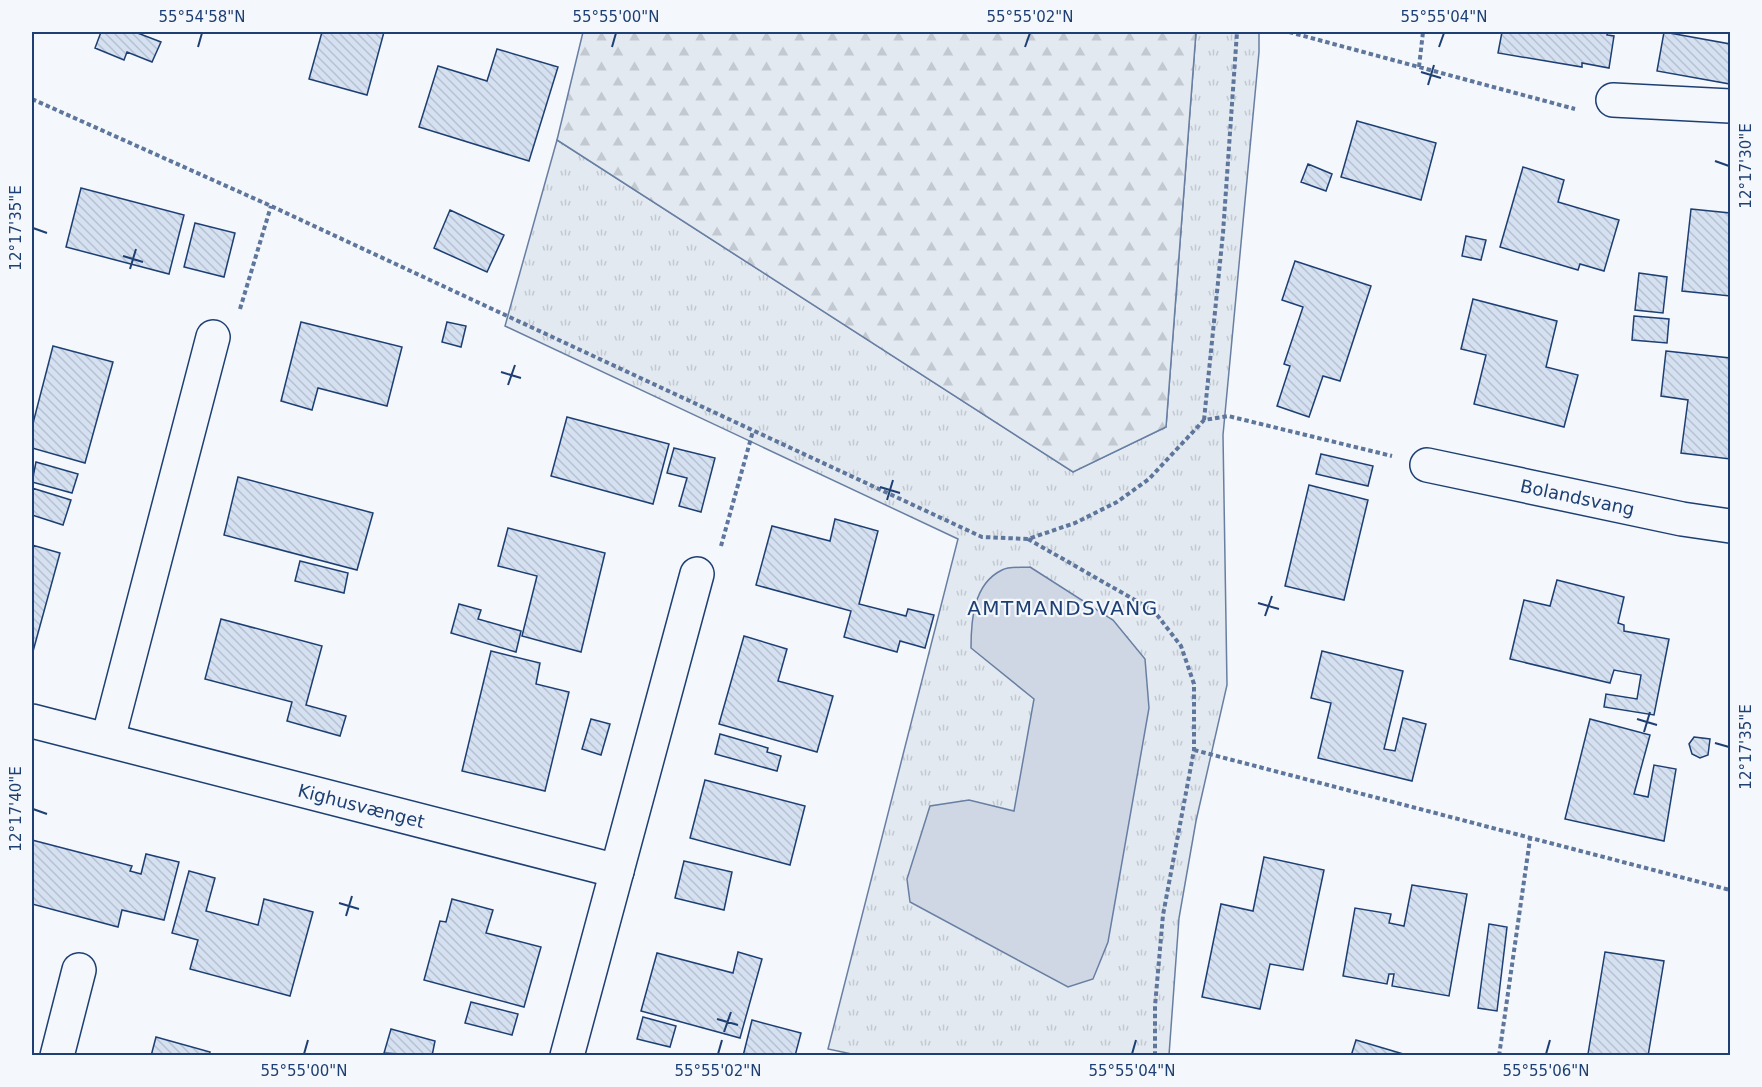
<svg xmlns="http://www.w3.org/2000/svg" width="1762" height="1087" font-family="'DejaVu Sans',sans-serif">
	<defs>
		<pattern id="grass-tufts" width="24" height="20" patternUnits="userSpaceOnUse" patternTransform="scale(1.5)"><rect width="24" height="20" fill="#e3e9f0"/><path d="M3 7l-1-3M5 7V3M7 7l1-3M15 17l-1-3M17 17v-4M19 17l1-3" fill="none" stroke="#c2c9d1"/></pattern>
		<pattern id="forest-firs" width="22" height="20" patternUnits="userSpaceOnUse" patternTransform="scale(1.5)"><rect width="22" height="20" fill="#e3e9f0"/><path d="M5 1l3.5 6h-7zM16 11l3.5 6h-7z" fill="#c2c9d1"/></pattern>
		<pattern id="building-back-hatch" width="6" height="6" patternUnits="userSpaceOnUse" patternTransform="scale(1.5)"><rect width="6" height="6" fill="#d5e0f0"/><path d="M-1 5l2 2M0 0l6 6M5-1l2 2" fill="none" stroke="#b6c1d1"/></pattern>
	</defs>
	<rect width="100%" height="100%" fill="#f4f7fb"/>
	<path fill="url(#grass-tufts)" stroke="#687fa3" stroke-width="1.5" d="M1196 32H1259V52L1223 435 1227 685 1196 821 1179 918 1169 1055 861 1056 828 1049 958 539 505 326 557 140 1073 472 1166 427Z"/>
	<path fill="url(#forest-firs)" stroke="#687fa3" stroke-width="1.5" d="M583 32H1196L1166 427 1073 472 557 140Z"/>
	<path fill="#cfd7e4" stroke="#687fa3" stroke-width="1.5" d="M1030 567 1113 620 1145 659 1149 708 1108 942 1093 979 1068 987 910 902 907 879 930 806 969 800 1014 811 1034 699 971 648C971 621 973 584 1002 570 1009 566 1022 568 1030 567Z"/>
	<path fill="url(#building-back-hatch)" stroke="#1d3f73" stroke-width="1.5" d="M101 32H135L161 42 152 62 127 52 124 60 95 48Z
		M322 32H384L367 95 309 79Z
		M1502 32H1608L1607 35 1614 36 1609 68 1582 63V67L1498 53Z
		M1664 32 1730 44V84L1657 71Z
		M497 49 558 67 529 161 419 127 438 66 487 81Z
		M1357 121 1436 143 1421 200 1341 177Z
		M1308 164 1332 174 1326 191 1301 182Z
		M1523 167 1564 180 1558 202 1619 220 1604 271 1580 264 1578 270 1500 247Z
		M81 188 184 215 169 274 66 247Z
		M1691 209 1730 213V296L1682 291Z
		M450 210 504 235 487 272 434 248Z
		M195 223 235 233 224 277 184 267Z
		M1466 236 1486 240 1481 260 1462 256Z
		M1295 261 1371 286 1340 381 1323 376 1309 417 1277 406 1290 366 1284 364 1303 307 1282 300Z
		M1639 273 1667 277 1663 313 1635 310Z
		M1473 299 1557 321 1546 367 1578 375 1564 427 1474 404 1486 355 1461 349Z
		M1634 316 1669 319 1667 343 1632 340Z
		M301 322 402 347 387 406 318 388 312 410 281 401Z
		M447 322 466 326 461 347 442 342Z
		M53 346 113 362 85 463 32 448V427Z
		M1666 351 1730 358V459L1681 453 1688 400 1661 396Z
		M567 417 669 444 653 504 551 476Z
		M674 448 715 458 701 512 679 506 687 478 667 473Z
		M1321 454 1373 466 1368 486 1316 474Z
		M36 462 78 474 72 493 32 482Z
		M238 477 373 513 357 570 224 535Z
		M1309 485 1368 500 1344 600 1285 586Z
		M32 488 71 500 63 525 32 515Z
		M835 519 878 531 859 604 906 616 908 609 934 615 925 648 900 641 897 652 844 637 851 611 756 585 772 526 830 541Z
		M508 528 605 553 581 652 522 636 537 576 498 566Z
		M32 545 60 553 32 655Z
		M300 561 348 573 344 593 295 581Z
		M1557 580 1624 597 1618 623 1624 625V631L1669 639 1654 715 1604 707 1606 694 1637 699 1641 675 1614 670 1610 683 1510 659 1524 600 1550 606Z
		M459 604 481 610 478 619 521 631 516 652 451 633Z
		M221 619 322 646 306 705 346 716 340 736 287 721 292 702 205 679Z
		M744 636 787 649 778 681 833 696 817 752 719 724Z
		M491 651 540 663 536 684 569 692 545 791 462 771Z
		M1322 651 1403 671 1384 749 1395 751 1403 718 1426 724 1412 781 1318 758 1331 703 1311 698Z
		M591 719 610 724 601 755 582 749Z
		M1590 719 1650 735 1634 794 1648 797 1654 765 1676 769 1664 841 1565 819Z
		M720 734 768 748 767 752 781 756 777 771 715 754Z
		M1694 737 1710 739 1708 755 1700 758 1692 754 1689 744Z
		M705 780 805 806 790 865 690 838Z
		M32 840 132 866 130 871 141 874 146 854 179 862 164 920 122 910 118 927 32 904Z
		M1264 857 1324 870 1303 970 1270 964 1260 1009 1202 997 1221 904 1253 911Z
		M684 861 732 872 724 910 675 898Z
		M189 871 215 878 206 911 258 925 264 899 313 912 290 996 190 969 198 940 172 933Z
		M1412 885 1467 894 1449 996 1392 986 1394 974H1389L1387 984 1343 976 1355 908 1391 914 1389 923 1404 926Z
		M452 899 493 910 486 933 541 947 524 1007 424 980 440 921 446 922Z
		M1489 924 1507 927 1497 1011 1478 1008Z
		M738 952 762 959 740 1038 641 1011 657 953 733 973Z
		M1605 952 1664 961 1648 1056 1588 1054Z
		M471 1002 518 1014 512 1035 465 1023Z
		M643 1017 676 1026 670 1047 637 1039Z
		M752 1020 801 1033 795 1056H743Z
		M391 1029 435 1041 432 1056 384 1053Z
		M156 1037 210 1052 209 1056H151Z
		M1356 1040 1410 1056H1351Z"/>
	<g fill="none" stroke-linecap="round" stroke-linejoin="round">
		<g stroke="#1d3f73" stroke-width="36">
			<g id="minor">
				<path d="M1613 100 1730 106"/>
				<path id="s1" d="M1427 465 1682 519 1730 526"/>
				<path id="s2" d="M32 721 617 871"/>
				<path d="M108 739 213 337"/>
				<path d="M57 1056 79 970"/>
				<path d="M567 1056 697 574"/>
			</g>
		</g>
		<path stroke="#5e769c" stroke-width="4" stroke-dasharray="4.5 3" stroke-linecap="butt" d="M1289 32 1575 109
			M1419 67 1423 32
			M32 99 271 206 982 537 1028 539 1075 523 1117 502 1149 479 1204 420 1228 416 1392 456
			M240 309 271 206
			M1204 420 1223 233 1237 32
			M1028 539 1154 611 1181 646 1194 684V750L1163 915 1155 1006V1056
			M721 546 753 431
			M1194 750 1730 890
			M1499 1056 1530 839"/>
		<use href="#minor" stroke="#f4f7fb" stroke-width="33"/>
	</g>
	<path fill="none" stroke="#1d3f73" stroke-width="2" d="M198 47 202 33M612 47 616 33M1025 47 1030 33M1439 47 1444 33M1421 72 1441 78M1428 85 1434 65M1715 161 1729 166M33 228 47 233M123 256 143 262M130 269 136 249M501 372 521 378M508 385 515 365M880 487 900 493M887 500 893 480M1258 603 1279 609M1265 616 1272 596M1637 719 1657 725M1644 732 1650 712M1715 743 1729 747M33 809 47 814M339 903 359 909M346 916 352 896M717 1019 738 1025M724 1032 731 1012M304 1054 308 1040M718 1054 722 1040M1132 1054 1136 1040M1546 1054 1550 1040"/>
	<g text-anchor="middle" dominant-baseline="central" stroke-width="4.5" stroke-linejoin="round" paint-order="stroke">
		<g font-size="18" fill="#1d3f73" stroke="#f4f7fb">
			<text stroke="none"><textPath href="#s1" startOffset="154">Bolandsvang</textPath></text>
			<text stroke="none"><textPath href="#s2" startOffset="340">Kighusvænget</textPath></text>
		</g>
		<g font-size="20" letter-spacing="1.5" fill="#1d3f73" stroke="#f4f7fb">
			<text x="1063" y="608">AMTMANDSVANG</text>
		</g>
	</g>
	<rect width="1762" height="1087" fill="none" stroke="#f4f7fb" stroke-width="66"/>
	<rect x="33" y="33" width="1696" height="1021" fill="none" stroke="#1d3f73" stroke-width="2"/>
	<g font-size="15" text-anchor="middle" fill="#1d3f73">
		<text x="202" y="22">55°54'58"N</text>
		<text x="616" y="22">55°55'00"N</text>
		<text x="1030" y="22">55°55'02"N</text>
		<text x="1444" y="22">55°55'04"N</text>
		<text transform="translate(1746 166) rotate(-90)" y="5">12°17'30"E</text>
		<text transform="translate(16 228) rotate(-90)" y="5">12°17'35"E</text>
		<text transform="translate(1746 747) rotate(-90)" y="5">12°17'35"E</text>
		<text transform="translate(16 809) rotate(-90)" y="5">12°17'40"E</text>
		<text x="304" y="1076">55°55'00"N</text>
		<text x="718" y="1076">55°55'02"N</text>
		<text x="1132" y="1076">55°55'04"N</text>
		<text x="1546" y="1076">55°55'06"N</text>
	</g>
</svg>
